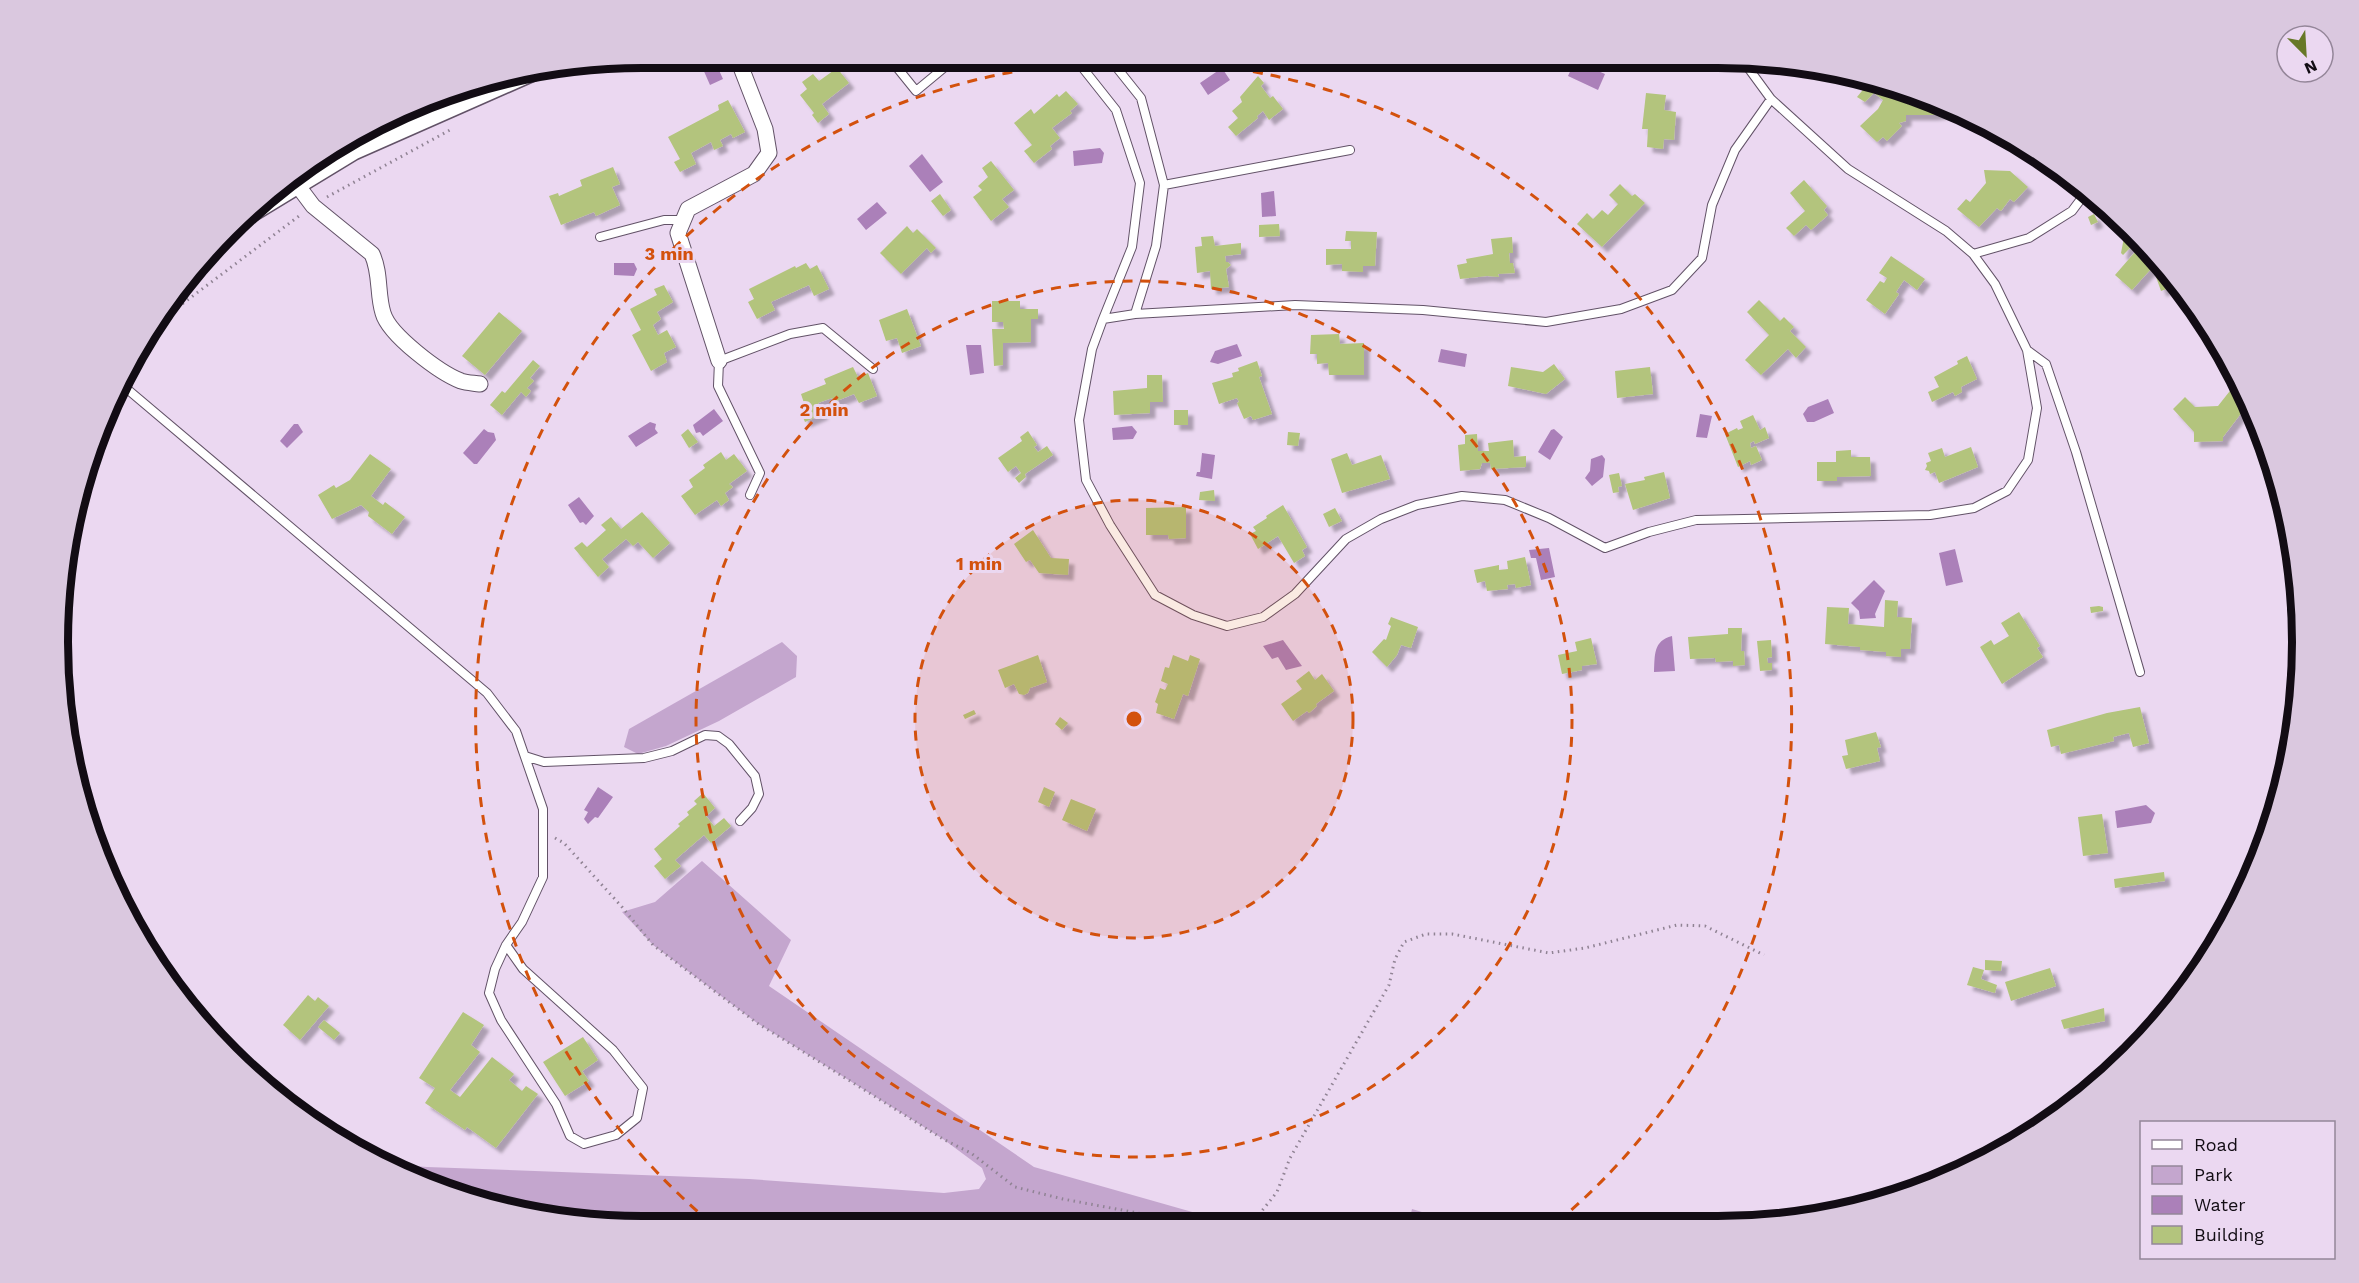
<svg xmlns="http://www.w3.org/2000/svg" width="2359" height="1283" font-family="'Work Sans',sans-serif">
	<defs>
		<filter id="shadow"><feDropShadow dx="5.5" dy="5.5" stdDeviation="1.5" flood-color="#0004"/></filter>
	</defs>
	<rect width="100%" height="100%" fill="#ebd8f1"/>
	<path fill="#c4a6ce" d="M782 642 797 656 796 677 719 721 666 746 638 754 624 747 629 729Z
		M702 861 791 940 769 986 1034 1167 1231 1223 604 1225 490 1206 388 1164 427 1167 749 1179 944 1193 979 1189 986 1179 982 1168 943 1139 757 1023 653 945 622 912 655 902Z
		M1412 1209 1455 1222H1409Z"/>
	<path fill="#ab80b9" d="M705 57H713L723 79 710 85 699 60Z
		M1575 61 1605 74 1598 90 1568 76Z
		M1222 68 1230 80 1208 95 1200 83Z
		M1100 148 1104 153 1102 163 1074 166 1073 151Z
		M922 154 943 182 930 192 909 166Z
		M1274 191 1276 216 1262 217 1261 193Z
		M877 202 887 213 866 230 857 219Z
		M614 263H634L637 269 634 276 614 275Z
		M1237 344 1242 356 1218 364 1210 362 1215 351Z
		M966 345H981L984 373 970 375Z
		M1441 349 1467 354 1465 367 1438 362Z
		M1828 399 1834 413 1814 422H1807L1803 414 1808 407Z
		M714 409 723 421 703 436 700 432 696 433 693 425Z
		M1700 414 1712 416 1707 438 1696 437Z
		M650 422 656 424 655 429 658 433 636 447 628 436Z
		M294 424H298L303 432 287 448 280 441Z
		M1132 426 1137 432 1133 439 1113 440 1112 428Z
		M484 429 488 432 494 433 496 440 477 464H474L463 453Z
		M1554 429 1563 437 1550 460 1538 452 1551 430Z
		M1202 453 1215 455 1212 479 1196 476 1197 472H1200Z
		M1602 455 1605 459 1603 477 1592 486 1585 478 1590 471 1591 459Z
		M579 497 594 516 586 525 583 522 580 523 568 505Z
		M1549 548 1555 577 1541 580 1536 558H1531L1529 550Z
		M1955 549 1963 582 1946 586 1939 553Z
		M1874 580 1885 591 1875 614 1876 618 1860 619 1859 611 1851 603Z
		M1672 636 1675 671 1654 672C1655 655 1653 641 1672 636Z
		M1283 640 1302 666 1286 670 1278 657 1272 659 1263 646Z
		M598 787 613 797 598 818 595 817 588 824 584 819 588 812 584 810Z
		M2146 805 2155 813 2151 823 2117 828 2115 811Z"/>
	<path fill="#b3c47d" filter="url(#shadow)" d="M837 68 849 83 822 104 829 114 818 123 812 115 814 113 800 95 807 89 802 82 813 74 819 81Z
		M1258 76 1264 83 1261 86 1270 98 1273 96 1283 109 1269 120 1263 111 1257 116 1258 118 1236 136 1228 127 1238 118 1232 111 1242 102 1240 97Z
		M1864 76 1944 108 1941 114 1932 115H1906V121L1899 123 1902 126 1887 141 1883 137 1877 142 1860 126 1878 109 1883 100 1874 93 1865 102 1857 97 1866 86 1860 81Z
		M1066 91 1078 104 1070 111 1072 113 1052 128 1060 138 1050 146 1052 149 1034 163 1024 151 1032 145 1014 123 1031 109 1034 114 1057 94 1059 97Z
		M1646 93 1666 95 1664 110 1676 112 1674 140 1664 139 1663 149 1647 147 1648 129H1642Z
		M728 100 745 132 733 138 731 134 720 140 723 146 714 150 711 142 691 153 696 164 680 172 674 162 680 159 668 137 719 110 718 105Z
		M991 161 1014 190 1002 199 1009 207 991 221 973 197 982 190 978 186 988 177 982 168Z
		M613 167 620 184 612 187 620 205 596 216 594 212 561 225 549 196 558 193 559 196 582 186 580 180Z
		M1984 170 2010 171 2028 187 2014 202 2010 199 2001 211 1997 208 1979 227 1957 209 1966 199 1970 202 1986 183Z
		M1804 180 1827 206 1824 210 1828 215 1811 230 1806 225 1794 236 1786 228 1805 211 1790 193Z
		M1620 184 1632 196 1635 194 1645 203 1602 247 1577 224 1587 213 1593 219 1602 210 1608 215 1618 204 1609 195Z
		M940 194 951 210 943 216 931 201Z
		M2094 214 2098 222 2091 225 2088 217Z
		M1279 224 1280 236 1259 237V225Z
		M907 226 913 233 917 229 936 248 931 253 927 248 901 274 880 253Z
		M2126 227 2173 277 2172 278 2175 286 2161 291 2155 274 2150 270 2132 290 2115 275 2135 252 2130 248 2123 255 2121 253Z
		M1346 231 1377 232 1375 266H1363V272L1342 271V264L1326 265V249H1351V241H1345Z
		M1213 236 1215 246 1241 243V254L1225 256 1226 262H1228L1231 265 1226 269 1229 287 1211 289 1210 271 1197 273 1195 247 1202 246 1201 237Z
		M1512 237 1513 253H1509L1510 263H1513L1515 273 1498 274 1499 277 1487 276 1460 279 1457 265 1467 263 1466 259 1493 254 1491 239Z
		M1891 256 1925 279 1917 290 1904 280 1896 292 1899 294 1885 314 1866 300 1880 281 1884 283 1887 278 1879 273Z
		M806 263 810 269 817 265 829 289 814 296 809 285 771 302 775 310 757 319 748 302 754 299 749 289 795 266 796 268Z
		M664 285 673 302 657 312 661 319 653 325 658 335 667 330 676 347 664 353 667 362 651 371 632 335 641 330 630 309 657 295 654 289Z
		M1759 300 1780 321 1784 317 1794 327 1790 331 1806 347 1796 358 1788 349 1761 375 1745 360 1769 335 1747 312Z
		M992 301H1020V309H1038V319H1031V342L1003 343V365L994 366 992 329H1004L1003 322H992Z
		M907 309 921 346 902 353 897 338 886 341 879 320Z
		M499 312 522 331 485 375 462 356Z
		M1339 334 1340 344 1364 343V375H1329L1328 363 1317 364V354H1310L1311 335Z
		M1967 356 1977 379 1961 387 1962 392 1955 396 1953 392 1932 402 1928 392 1939 387 1934 377 1958 364 1957 361Z
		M533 360 540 366 530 378 534 381 527 388 531 391 526 397 521 392 502 415 490 405 502 391 505 393Z
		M1257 361 1262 376 1259 377 1272 414 1253 420 1251 416 1244 419 1237 403 1239 402 1237 398 1219 404 1212 383 1233 377 1232 373 1239 371 1238 368Z
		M1554 364 1565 379 1546 394 1508 386 1511 367 1543 372Z
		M853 367 858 377 868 373 877 396 859 403 854 394 834 402 832 398 818 403 823 414 805 422 798 406 804 403 801 394 826 384 824 379Z
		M1650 367 1653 394 1617 398 1615 371Z
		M1147 375H1162L1163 402H1150V413L1114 415 1113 391 1147 388Z
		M2233 387 2247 397 2249 403 2223 437V441L2194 442V432L2173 409 2185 397 2195 407 2218 406Z
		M1174 410H1188V425H1174Z
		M1753 415 1760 430 1765 427 1769 438 1755 444 1754 441 1750 443 1751 448 1756 446 1762 460 1751 465 1750 461 1738 467 1725 434 1737 428 1738 430 1743 428 1740 421Z
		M688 429 698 442 689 448 681 435Z
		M1028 431 1037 445 1034 447 1038 452 1047 446 1053 455 1025 474 1026 477 1019 483 1015 478 1021 473 1016 466 1008 472 998 458 1022 441 1020 437Z
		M1288 432 1300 433 1298 446 1287 445Z
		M1477 434 1478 451H1489L1488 443 1513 440 1514 457 1526 456V467L1491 469 1490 463H1482L1480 469 1460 471 1458 445 1465 444V435Z
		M1971 447 1978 467 1939 483 1935 472 1930 474 1929 471 1925 470 1927 466 1926 463 1931 461 1928 453 1942 448 1945 457Z
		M1851 450V457H1870L1871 476 1837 477V481H1817V462H1836V451Z
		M721 452 726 460 734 454 747 471 729 484 733 487 725 493 729 500 721 506 717 500 695 515 681 496 693 487 689 480 705 468 703 465Z
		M1347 453 1352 465 1381 455 1390 479 1342 493 1331 459Z
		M370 454 391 469 371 496 383 505 385 502 405 517 392 534 368 516 369 512 361 505 332 519 318 495 334 485 336 488 350 480Z
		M1664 472 1670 498 1633 510 1625 484 1645 480 1644 477Z
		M1619 473 1622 486 1618 487 1619 492 1613 493 1609 475Z
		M1214 490 1215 501 1199 500 1200 492Z
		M1283 505 1307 547 1302 550 1305 556 1294 563 1278 536 1258 549 1250 534 1256 531 1253 527 1267 518 1266 516Z
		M1186 507V538L1169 539 1168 535H1146V508Z
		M1335 508 1342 521 1329 527 1323 514Z
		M642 512 670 543 653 558 638 542 633 546 626 539 602 559 609 567 598 577 574 548 582 542 587 547 606 530 601 525 611 517 621 529Z
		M1033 530 1051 558 1069 559 1068 575 1039 573 1030 560 1026 562 1014 544Z
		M1525 557 1531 585 1516 588 1515 584 1507 585 1508 589 1487 591 1485 581 1477 583 1474 570 1499 565V570L1508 569 1507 561Z
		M1885 600 1898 601 1897 617 1912 618 1910 649H1901V657L1886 656V652L1860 650V647L1825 644 1827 607 1849 608 1848 624 1884 627Z
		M2099 606 2103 607V611L2091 613 2090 607Z
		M2019 612 2040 646 2037 648 2043 657 2002 684 1980 647 1991 640 1994 645 2009 636 2001 623Z
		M1391 617 1418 627 1411 648 1401 645 1397 655 1387 667 1372 652 1384 639 1386 640 1391 626 1388 624Z
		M1728 628H1742L1741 651H1744L1745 665 1733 666V661L1716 662 1715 658 1690 659 1688 637 1728 634Z
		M1591 638 1597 664 1582 666V670L1562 674 1558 655 1577 651 1575 642Z
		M1771 640 1772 657 1767 658 1768 663H1772V670L1760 671 1757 641Z
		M1038 655 1047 682 1030 688 1028 693 1024 695 1019 694 1014 684 1005 688 998 670Z
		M1173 655 1188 661 1190 655 1200 659 1188 696 1183 694 1174 719 1156 713 1158 704 1155 702 1160 688 1165 690 1168 684 1161 681 1165 667 1169 668Z
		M1309 671 1315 680 1322 674 1334 691 1316 704 1317 706 1309 713 1307 711 1293 721 1281 704 1302 689 1296 681Z
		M2140 707 2149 743 2133 747 2129 733 2113 737 2114 741 2061 754 2059 745 2051 747 2047 730 2107 713Z
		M974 710 976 714 965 719 963 715Z
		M1060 717 1068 723 1062 730 1055 724Z
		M1876 732 1881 747 1877 748 1880 761 1846 769 1842 756 1848 755 1845 740Z
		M1044 787 1055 792 1049 807 1038 802Z
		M703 793 715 808 706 816 714 826 724 818 731 826 711 843 704 835 675 860 681 866 665 879 654 866 662 859 654 849 680 826 678 824 689 815 687 812 697 804 694 801Z
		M1071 799 1096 809 1087 831 1062 820Z
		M2102 814 2108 853 2083 856 2078 817Z
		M2164 872 2165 881 2115 888 2114 879Z
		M1985 960 2002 961 2001 971 1985 970Z
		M1973 967 1984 970 1981 979 1997 985 1995 993 1967 985Z
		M2050 968 2056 986 2011 1001 2005 982Z
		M2190 974 2192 977 2183 991 2177 982Z
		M308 995 315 1001 318 997 329 1006 300 1040 283 1025Z
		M2104 1008 2105 1021 2064 1029 2061 1020Z
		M463 1012 484 1025 471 1045 480 1052 450 1090 460 1097 492 1057 514 1074 509 1080 522 1091 526 1086 538 1094 496 1148 467 1127 465 1130 425 1103 435 1088 419 1078Z
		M324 1020 340 1033 334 1040 318 1027Z
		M583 1037 598 1060 582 1071 589 1081 565 1096 543 1062Z"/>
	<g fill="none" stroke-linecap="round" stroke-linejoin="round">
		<g stroke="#625267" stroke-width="10">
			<path id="lane" d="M905 57 895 65 916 91 957 57
				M1074 57 1116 110 1140 183 1132 247 1103 319
				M1109 58 1141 98 1164 185 1156 246 1135 314
				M1741 58 1771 99 1735 150 1712 205 1702 258 1672 290 1621 309 1546 322 1423 310 1295 305 1135 314 1103 319 1092 349 1079 420 1086 480 1110 525 1155 595 1193 615 1227 626 1263 617 1295 594 1346 539 1381 519 1417 505 1462 496 1505 500 1549 518 1605 548 1649 532 1696 520 1930 515 1974 508 2007 491 2028 460 2037 408 2027 350 1995 284 1973 254 1946 231 1848 169 1771 99
				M1164 185 1350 150
				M600 237 664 220H684
				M1973 254 2029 238 2072 211 2087 191
				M2027 350 2046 364 2076 452 2140 672
				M120 383 487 693 516 731 543 809V877L522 922 506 945 495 969 489 993 501 1020 556 1104 570 1136 584 1144 616 1135 637 1118 643 1088 613 1050 523 969 506 945
				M750 495 760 473 718 386 719 361 790 334 823 328 873 369
				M525 756 544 762 644 758 672 751 705 735 718 736 729 744 755 776 759 794 752 808 740 821"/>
		</g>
		<g stroke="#625267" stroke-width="17">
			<path id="street" d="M295 182 313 206 372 254C381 273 377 294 383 313 389 335 440 373 461 381 467 383 474 383 480 384
				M719 361 678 233 688 209 754 174 769 153 765 129 737 57"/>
		</g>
		<g stroke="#625267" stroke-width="25">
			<path id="secondary" d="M250 211 352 149 538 67"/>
		</g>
		<path stroke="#908394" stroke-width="3" stroke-dasharray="1.5 4.5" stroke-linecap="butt" d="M555 77 589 62
			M327 197 450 130
			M149 329 299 216
			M555 838 564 843 622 907 653 945 757 1023 943 1139 971 1153 1015 1187 1063 1199 1191 1223
			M1243 1223 1257 1217 1277 1192 1290 1158 1389 985 1395 959 1404 942 1426 934H1452L1549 953 1585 948 1677 925 1705 926 1764 955"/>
		<use href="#lane" stroke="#fff" stroke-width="8"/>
		<use href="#street" stroke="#fff" stroke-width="15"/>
		<use href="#secondary" stroke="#fff" stroke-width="22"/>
	</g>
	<circle cx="1134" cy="719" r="219" fill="#d3510d" fill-opacity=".12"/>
	<g fill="none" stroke="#d3510d" stroke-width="3" stroke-dasharray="10 8">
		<circle cx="1134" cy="719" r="219"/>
		<circle cx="1134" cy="719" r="438"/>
		<path d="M711 1223A658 658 0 1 1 1561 1219"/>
	</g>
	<path d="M0 0H2359V1283H0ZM642 68H1718A574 574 0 0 1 2292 642V642A574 574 0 0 1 1718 1216H642A574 574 0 0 1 68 642V642A574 574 0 0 1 642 68Z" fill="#dac8df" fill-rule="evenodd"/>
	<path fill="none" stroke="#120c14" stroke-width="8" d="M642 68H1718A574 574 0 0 1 2292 642V642A574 574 0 0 1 1718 1216H642A574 574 0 0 1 68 642V642A574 574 0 0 1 642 68Z"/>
	<circle cx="1134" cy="719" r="9" fill="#d3510d" stroke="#ebd8f1" stroke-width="3"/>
	<g font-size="18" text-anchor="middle" font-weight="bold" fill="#d3510d" stroke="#ebd8f1" stroke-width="6" stroke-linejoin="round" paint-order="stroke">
		<text x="669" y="260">3 min</text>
		<text x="824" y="416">2 min</text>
		<text x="979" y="570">1 min</text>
	</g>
	<rect x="2140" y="1121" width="195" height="138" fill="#ebd8f1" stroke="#948699" stroke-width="1.5"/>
	<rect x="2152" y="1140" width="30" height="9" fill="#ffffff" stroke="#948699" stroke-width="1.5"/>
	<text x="2194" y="1151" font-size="18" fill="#120c14">Road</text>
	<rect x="2152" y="1166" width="30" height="18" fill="#c4a6ce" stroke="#948699" stroke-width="1.5"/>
	<text x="2194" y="1181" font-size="18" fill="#120c14">Park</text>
	<rect x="2152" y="1196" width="30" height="18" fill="#ab80b9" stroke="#948699" stroke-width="1.5"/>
	<text x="2194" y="1211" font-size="18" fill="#120c14">Water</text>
	<rect x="2152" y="1226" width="30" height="18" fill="#b3c47d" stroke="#948699" stroke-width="1.5"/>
	<text x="2194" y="1241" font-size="18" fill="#120c14">Building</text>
	<g transform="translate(2305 54) rotate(156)"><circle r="28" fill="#ebd8f1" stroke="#948699" stroke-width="1.5"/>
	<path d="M0-4.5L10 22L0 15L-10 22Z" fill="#677827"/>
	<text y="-9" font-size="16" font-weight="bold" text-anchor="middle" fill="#120c14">N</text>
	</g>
</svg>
